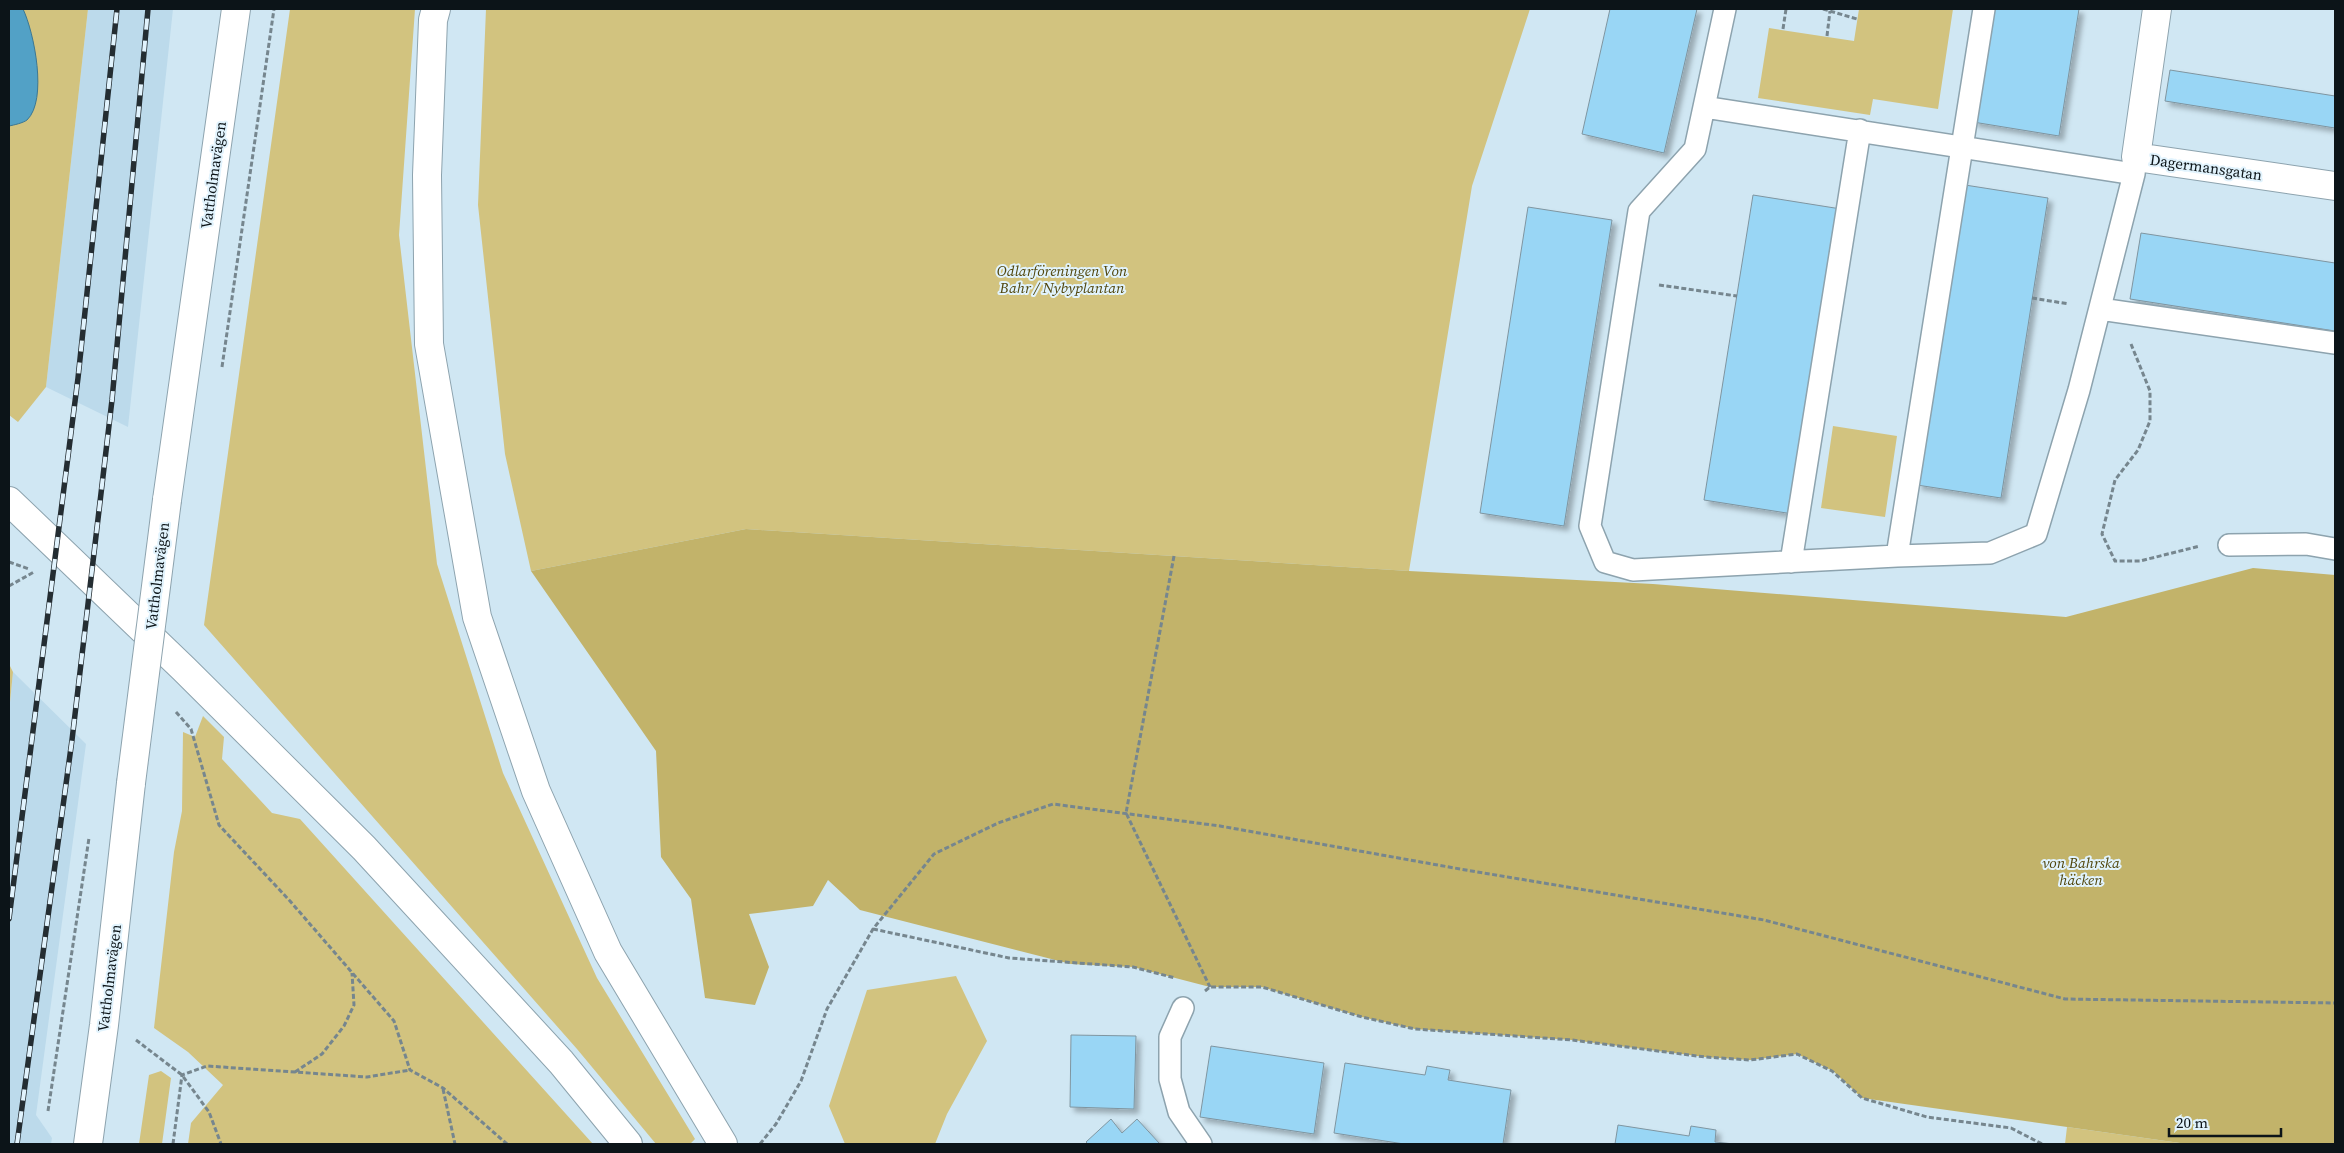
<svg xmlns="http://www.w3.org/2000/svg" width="2344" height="1153" font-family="'Source Serif 4',serif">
	<defs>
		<filter id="shadow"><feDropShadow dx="4.5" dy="4.5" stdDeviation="2.5" flood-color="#0004"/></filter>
	</defs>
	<rect width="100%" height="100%" fill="#d0e7f3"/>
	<path fill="#bcdaeb" d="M88 9H173L128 427 46 387Z
		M13 672 86 744 36 1115 52 1138 51 1144H9V712Z"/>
	<path fill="#d2c37f" d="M9 9H88L46 387 18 422 9 415Z
		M290 9H415L399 235 437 564 503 773 597 978 695 1139 690 1144H656L577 1049 204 625Z
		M486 9H1530L1472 186 1409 571 746 529 531 571 505 454 478 205Z
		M1859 9H1953L1938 109 1873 99 1870 115 1758 98 1769 28 1854 41Z
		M1833 426 1897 436 1885 517 1821 508Z
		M9 664 13 672 9 712Z
		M203 716 224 737 222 759 272 813 300 819 593 1144H188L191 1123 223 1085 188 1052 154 1028 174 852 182 811 183 732 195 737Z
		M956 976 987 1041 947 1114 935 1144H845L829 1106 867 990Z
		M161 1071 171 1078 162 1144H139L149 1075Z
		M2067 1127 2187 1144H2065Z"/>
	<path fill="#c2b36a" d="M746 529 1409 571 1653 584 2066 617 2253 568 2335 575V1144H2187L1862 1098 1833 1071 1797 1054 1750 1060 1705 1057 1572 1040 1415 1029 1362 1017 1262 987H1210L1133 967 1071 964 860 910 828 880 813 906 749 914 769 967 755 1005 705 998 691 899 661 857 656 751 531 571Z"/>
	<path fill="#52a1c6" stroke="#3d7792" d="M9 9H23C34 32 48 100 27 120 23 123 14 125 9 126Z"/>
	<path fill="#99d6f5" stroke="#7f95a0" filter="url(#shadow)" d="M1610 9H1697L1664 153 1582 134Z
		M1991 9H2079L2059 136 1973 122Z
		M2170 70 2335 96V128L2165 101Z
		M1965 185 2048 198 2001 498 1917 485Z
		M1753 195 1841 209 1793 514 1704 500Z
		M1528 207 1612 220 1564 526 1480 513Z
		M2141 233 2335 263V331L2130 299Z
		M1071 1035 1136 1036 1134 1109 1070 1107Z
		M1211 1046 1324 1063 1314 1134 1200 1117Z
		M1345 1063 1425 1075 1427 1066 1450 1070 1448 1080 1511 1090 1503 1144H1404L1334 1133Z
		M1111 1119 1122 1133 1137 1119 1160 1144H1088L1086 1142Z
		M1618 1125 1689 1136 1691 1126 1716 1130 1715 1142 1734 1144H1615Z"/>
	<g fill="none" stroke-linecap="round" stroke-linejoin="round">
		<g stroke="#8da3ae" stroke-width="24">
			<path id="lane" d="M1725 9 1695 149 1639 211 1590 526 1605 562 1633 570 1897 556
				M1984 9 1897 556 1990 553 2036 534 2079 390 2134 174 2136 157
				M1704 107 2134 174
				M2100 309 2335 343
				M2229 545 2306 544 2335 549
				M1791 562 1860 130
				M1183 1008 1170 1037V1079L1179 1112 1201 1144"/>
		</g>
		<g stroke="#8da3ae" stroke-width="30">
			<path id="street" d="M2157 9 2136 157 2335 186"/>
		</g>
		<g stroke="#8da3ae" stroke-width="30">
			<path id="secondary" d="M167 500 236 9
				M88 1144 104 1025 131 783"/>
		</g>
		<g stroke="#8da3ae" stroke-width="30">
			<path id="primary" d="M436 9 433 20 427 175 429 344 477 617 536 791 608 952 723 1144
				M9 501 184 669 364 848 561 1062 628 1144"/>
		</g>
		<path stroke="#76868e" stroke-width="3" stroke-dasharray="5 2.5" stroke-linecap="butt" d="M1823 9 1857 19
			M1783 29 1786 9
			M1827 36 1830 11
			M1659 285 1737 296
			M2032 298 2069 304
			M2131 344 2150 391V421L2138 450 2115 480 2102 534 2115 561H2140L2200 546
			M222 367 274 9
			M1174 556 1126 813 1210 987
			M9 562 29 569
			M9 586 34 572
			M176 712 191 729 219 825 290 901 394 1021 410 1070 443 1088 507 1144
			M873 929 1009 958 1133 967 1175 978
			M1205 991 1210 987H1262L1362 1017 1415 1029 1572 1040 1705 1057 1750 1060 1797 1054 1832 1071 1862 1098 1927 1117 2011 1128 2042 1144
			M136 1040 182 1075 209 1112 221 1144
			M295 1072 322 1054 344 1026 354 1005 352 973
			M443 1089 455 1144
			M48 1111 89 838
			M173 1144 182 1075 207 1066 367 1077 410 1070
			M760 1144 776 1124 801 1081 827 1009 873 929 934 854 998 823 1053 804 1220 826 1460 869 1764 920 2065 999 2335 1003"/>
		<use href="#lane" stroke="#fff" stroke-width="21"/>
		<use href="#street" stroke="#fff" stroke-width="28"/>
		<use href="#secondary" stroke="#fff" stroke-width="28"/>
		<use href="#primary" stroke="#fff" stroke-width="28"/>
		<g stroke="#242d32" stroke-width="5.5">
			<path id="rail" d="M9 919 78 378 117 9
				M17 1144 72 740 112 400 148 9"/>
		</g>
		<use href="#rail" stroke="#e1f3fd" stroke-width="4" stroke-dasharray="11" stroke-linecap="butt"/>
		<g stroke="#8da3ae" stroke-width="30" stroke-linecap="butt">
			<path id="secondary-bridge" d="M131 783 167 500"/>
		</g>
		<use href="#secondary-bridge" stroke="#fff" stroke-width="28"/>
	</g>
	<g text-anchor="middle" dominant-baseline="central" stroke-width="4" stroke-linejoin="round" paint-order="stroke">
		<g font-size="15" fill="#0c1418" stroke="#e1f3fd">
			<text transform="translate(2206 167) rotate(8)">Dagermansgatan</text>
			<text transform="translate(213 175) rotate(-82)">Vattholmavägen</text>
			<text transform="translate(157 576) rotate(-83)">Vattholmavägen</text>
			<text transform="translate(109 978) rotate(-83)">Vattholmavägen</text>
		</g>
		<g font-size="15" font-style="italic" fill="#51460c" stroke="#e1f3fd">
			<text x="1062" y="270">Odlarföreningen Von<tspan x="1062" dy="17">Bahr / Nybyplantan</tspan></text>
			<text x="2081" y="862">von Bahrska<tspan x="2081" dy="17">häcken</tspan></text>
		</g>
	</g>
	<rect width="2344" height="1153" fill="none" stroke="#0c1418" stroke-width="20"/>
	<path d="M2169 1128v8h112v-8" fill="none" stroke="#0c1418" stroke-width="2.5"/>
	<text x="2176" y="1128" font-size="15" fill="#0c1418" stroke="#e1f3fd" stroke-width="4" paint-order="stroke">20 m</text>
</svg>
